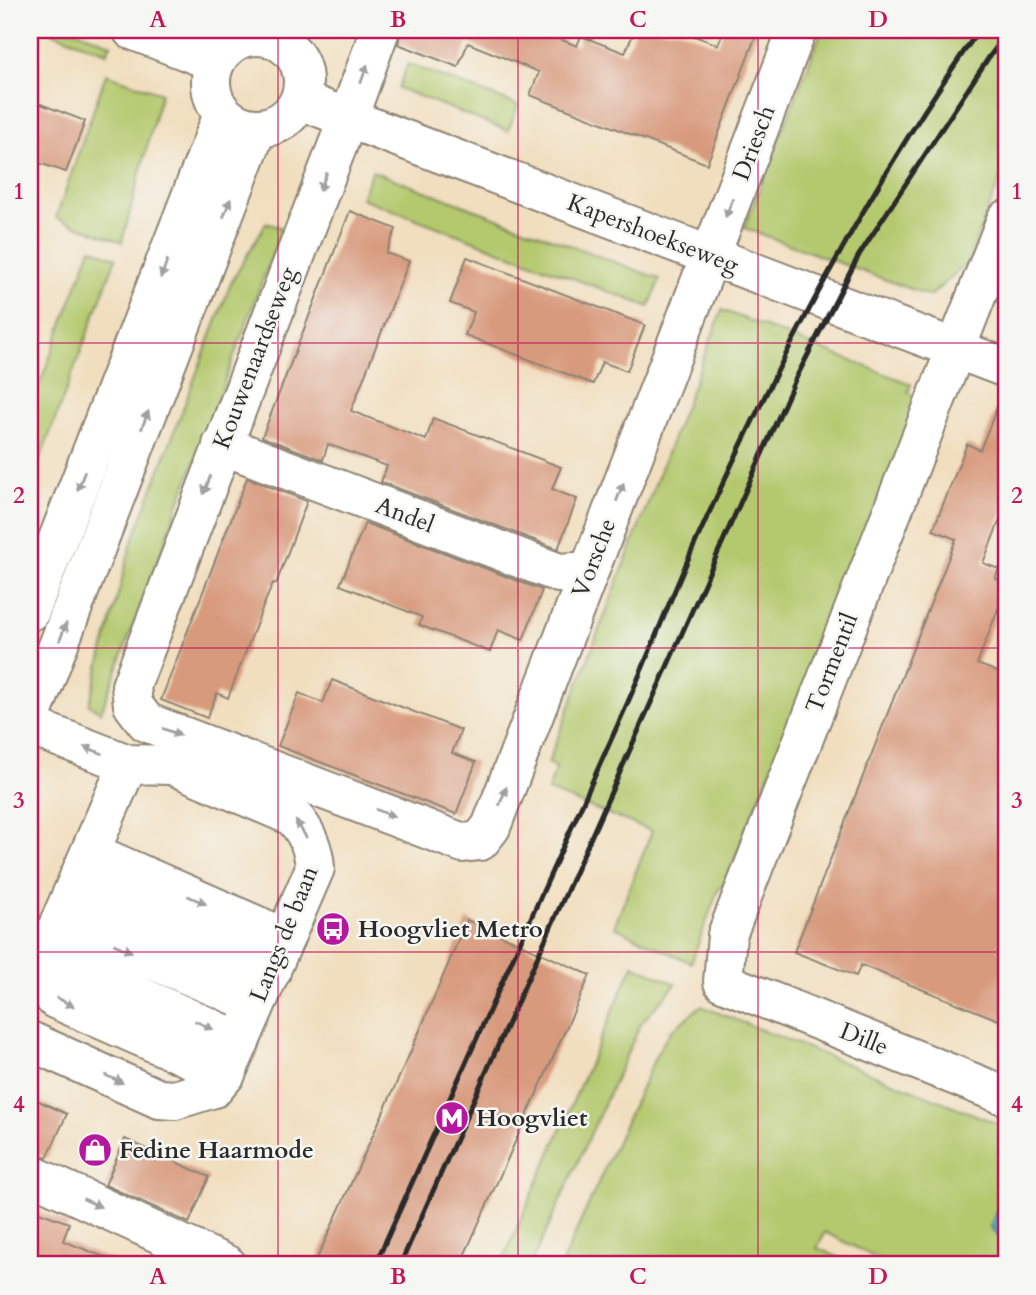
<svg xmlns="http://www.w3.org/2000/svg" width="1036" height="1295" font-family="Cardo,serif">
	<rect width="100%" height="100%" fill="#f6f6f2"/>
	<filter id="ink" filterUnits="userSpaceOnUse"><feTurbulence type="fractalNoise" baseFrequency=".0143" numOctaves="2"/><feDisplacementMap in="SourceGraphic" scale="14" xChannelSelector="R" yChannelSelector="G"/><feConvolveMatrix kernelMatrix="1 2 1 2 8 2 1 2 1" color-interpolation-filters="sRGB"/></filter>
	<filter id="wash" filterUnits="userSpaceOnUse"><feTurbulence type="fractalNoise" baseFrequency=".00686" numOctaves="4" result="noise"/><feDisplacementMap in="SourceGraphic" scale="28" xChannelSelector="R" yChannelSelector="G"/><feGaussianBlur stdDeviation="1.57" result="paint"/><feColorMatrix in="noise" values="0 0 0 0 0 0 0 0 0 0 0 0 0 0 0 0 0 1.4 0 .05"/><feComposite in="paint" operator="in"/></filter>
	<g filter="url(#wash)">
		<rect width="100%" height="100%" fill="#f1debe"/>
		<path fill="#b4c96e" stroke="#707a4c" stroke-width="2" d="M45 30H74L111 44 107 53Z
			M822 30H1006V165L966 264 930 296 744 228Z
			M408 64 518 105 508 131 398 88Z
			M106 74 161 93 122 242 56 218Z
			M372 171 660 279 649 307 361 198Z
			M266 223 282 228 101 712 89 705 131 545 231 283Z
			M91 248 116 258 30 486V410Z
			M722 310 911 384 908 393 922 398 725 882 718 890 691 963 614 927 652 831 548 791 556 767 548 763Z
			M633 965 676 984 641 1023 531 1265H501Z
			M701 1006 1006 1127V1189L990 1227 1006 1244V1265H890L825 1232 817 1248 856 1265H561L656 1055 670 1032Z"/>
		<path fill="#45acc4" stroke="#386c78" stroke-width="2" d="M1006 1189V1244L990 1227Z"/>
		<g id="blocks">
			<path fill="#d89a7d" d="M401 30H537L577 46 581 36 625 53 635 30H679L718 45 724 30H758L707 164 530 95 539 72 468 43 458 67 398 44Z
				M30 100 85 121 66 172 30 160Z
				M350 211 396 229 386 253 409 261 351 411 426 440 433 418 561 467 552 489 577 499 558 549 381 482 387 466 328 444 323 460 262 437Z
				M467 257 645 325 627 371 602 362 593 384 465 335 474 312 450 303Z
				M1004 390H1006V504L983 563 999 569 995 578 1006 583V588L977 664 1006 675V1023L861 965 856 976 794 952 956 539 933 530 967 444 980 450Z
				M247 478 307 501 276 584 273 583 262 609 228 698 217 693 207 718 161 700Z
				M365 523 542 590 523 640 498 630 490 652 419 625 422 617 340 585Z
				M332 680 461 730 452 753 476 762 456 814 278 746 299 693 323 703Z
				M467 920 590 975 460 1265H314L411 1051Z
				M30 1097 67 1114 47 1158 30 1152Z
				M125 1139 209 1177 189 1223 105 1185Z
				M39 1212 69 1223 63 1241 120 1263V1265H30V1237Z"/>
		</g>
	</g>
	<g filter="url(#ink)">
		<use href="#blocks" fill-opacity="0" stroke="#8e8474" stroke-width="2"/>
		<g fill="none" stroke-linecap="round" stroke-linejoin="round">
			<g stroke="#8e8474" stroke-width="42">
				<path id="minor" d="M132 30 215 62
					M380 30 348 118 131 686 133 705 146 722 463 843 480 841 491 827 797 30
					M211 82a46 46 0 1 1 92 0a46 46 0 1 1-92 0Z
					M300 100 1006 368
					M1006 220 727 935 723 982 1006 1096
					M222 445 559 573 589 571
					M30 611 223 114
					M30 719 257 128
					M30 726 128 764 172 765 292 816C306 830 314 849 315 868L226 1074 214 1088 175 1100 159 1099 30 1041
					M128 764 46 954C43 971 46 984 55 999L226 1074
					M90 852 285 938
					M75 887 271 972
					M60 921 256 1004
					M46 954 240 1041
					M30 1174 227 1265"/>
			</g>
			<use href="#minor" stroke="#fff" stroke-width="38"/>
			<path stroke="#2b2b2b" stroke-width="5" d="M375 1265C455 1084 539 904 619 722 647 661 670 598 698 537 778 362 867 188 979 30
				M400 1265 795 380 859 255 989 57 1006 35"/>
		</g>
		<defs><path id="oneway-solid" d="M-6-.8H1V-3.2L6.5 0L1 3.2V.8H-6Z" transform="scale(1.75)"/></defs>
		<g fill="#a0a0a0">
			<use href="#oneway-solid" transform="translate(364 74) rotate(-70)"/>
			<use href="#oneway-solid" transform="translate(323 182) rotate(112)"/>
			<use href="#oneway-solid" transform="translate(227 208) rotate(-69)"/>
			<use href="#oneway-solid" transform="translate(729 208) rotate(111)"/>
			<use href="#oneway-solid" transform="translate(164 269) rotate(111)"/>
			<use href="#oneway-solid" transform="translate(145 420) rotate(-69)"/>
			<use href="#oneway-solid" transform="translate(81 481) rotate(111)"/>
			<use href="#oneway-solid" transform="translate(207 485) rotate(111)"/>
			<use href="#oneway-solid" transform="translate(620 492) rotate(-69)"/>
			<use href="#oneway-solid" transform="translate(63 632) rotate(-69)"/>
			<use href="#oneway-solid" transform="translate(172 732) rotate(21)"/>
			<use href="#oneway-solid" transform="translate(93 750) rotate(-159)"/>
			<use href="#oneway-solid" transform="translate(503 796) rotate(-69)"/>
			<use href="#oneway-solid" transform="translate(385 813) rotate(21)"/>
			<use href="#oneway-solid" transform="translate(301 829) rotate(-122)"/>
			<use href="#oneway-solid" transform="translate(197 900) rotate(24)"/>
			<use href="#oneway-solid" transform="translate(123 948) rotate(23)"/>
			<use href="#oneway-solid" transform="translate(65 1002) rotate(28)"/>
			<use href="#oneway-solid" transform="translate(204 1025) rotate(24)"/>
			<use href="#oneway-solid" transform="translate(114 1079) rotate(24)"/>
			<use href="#oneway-solid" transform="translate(92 1203) rotate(25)"/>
		</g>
	</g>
	<path fill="none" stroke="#c2185b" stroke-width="2" stroke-opacity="0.55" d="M278 30V1265M518 30V1265M758 30V1265M30 343H1006M30 648H1006M30 952H1006"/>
	<defs>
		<g id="bus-disc" transform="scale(1.75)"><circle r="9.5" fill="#b5179e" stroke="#f6f6f2"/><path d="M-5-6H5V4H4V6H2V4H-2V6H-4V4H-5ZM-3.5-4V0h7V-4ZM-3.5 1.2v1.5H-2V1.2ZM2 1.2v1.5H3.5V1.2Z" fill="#fff"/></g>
		<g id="metro-disc" transform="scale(1.75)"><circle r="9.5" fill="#b5179e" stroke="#f6f6f2"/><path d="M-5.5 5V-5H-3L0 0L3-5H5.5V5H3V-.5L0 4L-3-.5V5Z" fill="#fff"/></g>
		<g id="shop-disc" transform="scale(1.75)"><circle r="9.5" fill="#b5179e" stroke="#f6f6f2"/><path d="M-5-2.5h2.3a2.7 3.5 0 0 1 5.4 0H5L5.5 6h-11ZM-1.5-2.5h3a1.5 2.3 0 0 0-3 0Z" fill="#fff"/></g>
	</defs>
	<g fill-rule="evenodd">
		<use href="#bus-disc" x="333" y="929"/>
		<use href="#metro-disc" x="452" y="1118"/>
		<use href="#shop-disc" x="95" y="1150"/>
	</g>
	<g text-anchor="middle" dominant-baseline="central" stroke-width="5" stroke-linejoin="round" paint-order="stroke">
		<g font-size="24" fill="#2b2b2b" stroke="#f6f6f2">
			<text transform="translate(754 143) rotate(-69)">Driesch</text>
			<text transform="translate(653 234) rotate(21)">Kapershoekseweg</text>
			<text transform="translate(255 358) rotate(-69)">Kouwenaardseweg</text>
			<text transform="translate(405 515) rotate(21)">Andel</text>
			<text transform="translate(594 558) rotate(-69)">Vorsche</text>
			<text transform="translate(832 663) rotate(-69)">Tormentil</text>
			<text transform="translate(284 934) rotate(-68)">Langs de baan</text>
			<text transform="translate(864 1039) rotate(22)">Dille</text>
		</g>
		<g font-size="24" font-weight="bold" fill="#2b2b2b" stroke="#f6f6f2" text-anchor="start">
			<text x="358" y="929">Hoogvliet Metro</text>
			<text x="476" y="1118">Hoogvliet</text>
			<text x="119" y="1150">Fedine Haarmode</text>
		</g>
	</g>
	<rect width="1036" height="1295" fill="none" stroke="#f6f6f2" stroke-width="77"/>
	<rect x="38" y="38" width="960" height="1218" fill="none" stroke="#c2185b" stroke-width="2.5"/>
	<g font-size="23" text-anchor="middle" font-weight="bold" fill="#c2185b">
		<text x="158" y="27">A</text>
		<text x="398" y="27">B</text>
		<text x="638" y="27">C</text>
		<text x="878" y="27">D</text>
		<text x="19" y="199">1</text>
		<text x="1017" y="199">1</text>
		<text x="19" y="503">2</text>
		<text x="1017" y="503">2</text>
		<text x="19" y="808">3</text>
		<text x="1017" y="808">3</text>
		<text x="19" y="1112">4</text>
		<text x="1017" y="1112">4</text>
		<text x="158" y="1284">A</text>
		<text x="398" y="1284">B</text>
		<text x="638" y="1284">C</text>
		<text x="878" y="1284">D</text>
	</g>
</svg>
